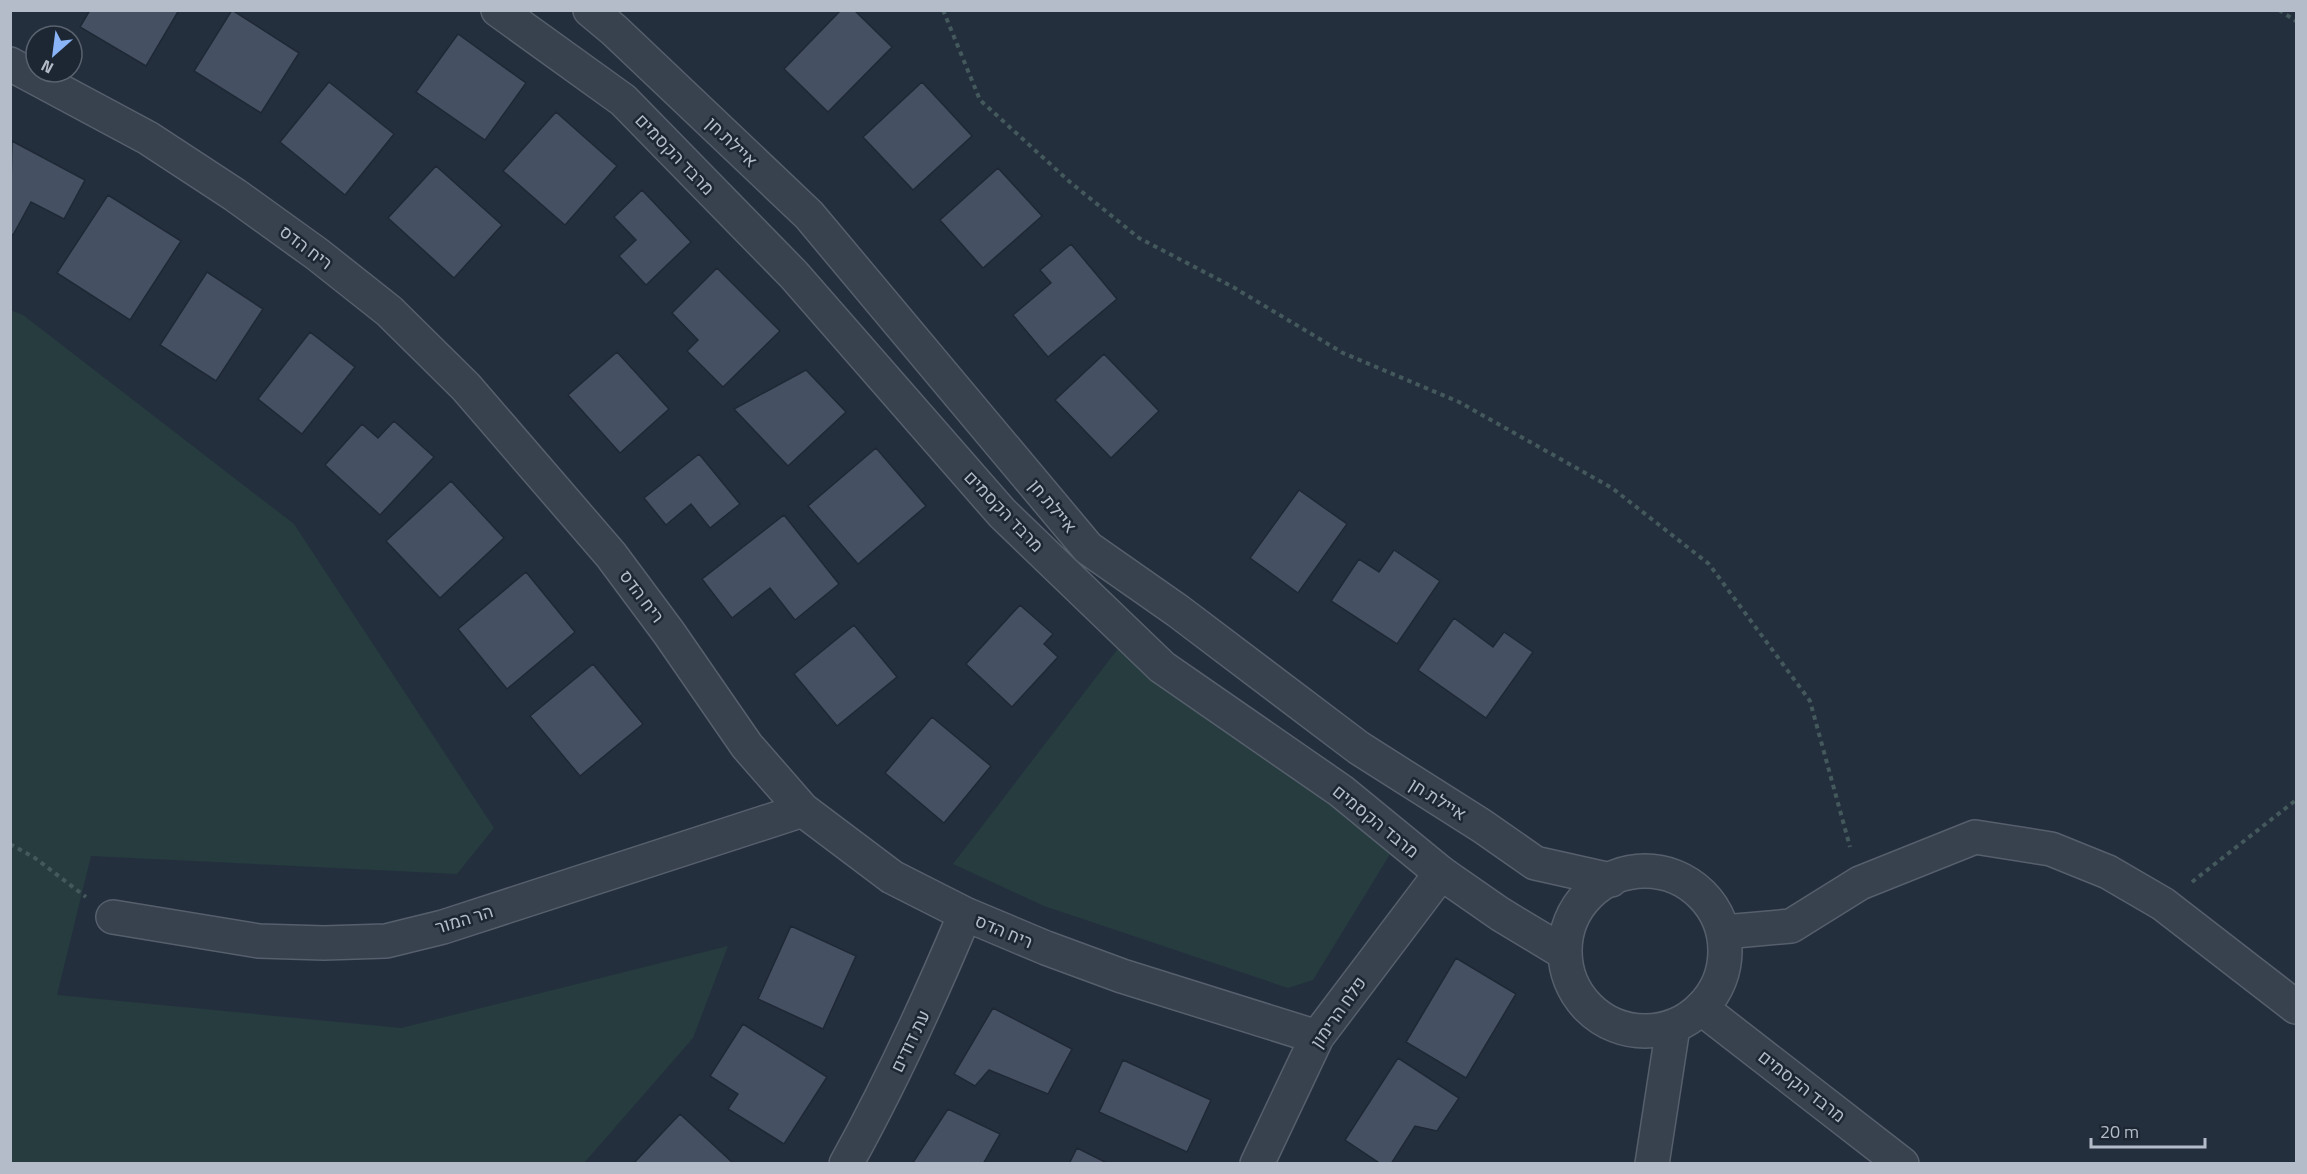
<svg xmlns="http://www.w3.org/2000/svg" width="2307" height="1174" font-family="'Titillium Web',Heebo,sans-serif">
	<rect width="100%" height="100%" fill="#242f3e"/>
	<path fill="#263c3f" d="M10 310 23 315 294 524 494 828 457 874 91 856 57 995 401 1028 728 946 693 1038 584 1163H11Z
		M1120 646 1392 851 1313 980 1288 988 1044 906 953 864Z"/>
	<path fill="#455162" stroke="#1f2835" stroke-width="1.5" d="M90 10H179L146 66 80 27Z
		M232 10 299 53 261 113 194 71Z
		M841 10H854L892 47 828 112 784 69Z
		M458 34 526 83 485 140 416 92Z
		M329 82 394 134 345 195 280 142Z
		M922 82 972 136 913 190 863 137Z
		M556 112 617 166 565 225 503 171Z
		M12 141 85 180 64 219 31 202 13 235 10 233Z
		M436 166 502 225 454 278 388 218Z
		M998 168 1042 216 983 268 940 220Z
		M642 190 691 242 646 285 619 256 636 240 614 217Z
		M108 195 181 241 130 320 57 273Z
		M1071 244 1117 299 1048 357 1013 315 1051 283 1040 270Z
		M717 268 780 331 723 387 687 351 698 340 672 313Z
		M207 272 263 309 216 381 160 345Z
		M310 332 355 367 302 434 258 399Z
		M617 352 669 409 620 453 568 395Z
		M1104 354 1159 411 1111 458 1055 400Z
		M806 370 846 412 788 466 734 409Z
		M394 421 434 457 380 515 325 465 362 424 378 438Z
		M876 448 926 506 858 564 808 506Z
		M699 454 740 504 710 528 691 504 666 525 644 498Z
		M451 481 504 538 440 598 386 541Z
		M1299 490 1347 524 1298 593 1250 558Z
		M784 515 839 584 795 620 770 588 732 618 702 579Z
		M1394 550 1440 581 1397 644 1331 601 1359 559 1379 572Z
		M526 572 575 632 507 689 458 629Z
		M1020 605 1053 634 1044 644 1058 657 1012 707 966 664Z
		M1454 618 1493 647 1504 632 1533 652 1486 718 1418 670Z
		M854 625 897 677 837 726 794 674Z
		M593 664 643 724 580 776 530 716Z
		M932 717 991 766 944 823 885 773Z
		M791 926 856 956 823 1029 758 999Z
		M1456 958 1516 994 1466 1078 1406 1042Z
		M993 1008 1072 1049 1048 1094 989 1070 975 1086 954 1074Z
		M743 1024 827 1077 784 1144 728 1109 738 1094 710 1076Z
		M1398 1058 1459 1098 1437 1131 1415 1126 1391 1164H1381L1345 1140Z
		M1123 1060 1211 1100 1187 1152 1099 1112Z
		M948 1109 1000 1134 983 1164H912Z
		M680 1114 734 1164H633Z
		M1077 1148 1109 1164H1069Z"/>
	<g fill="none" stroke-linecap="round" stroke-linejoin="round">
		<g stroke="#565f6c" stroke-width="36">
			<path id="minor" d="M10 64 148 138 235 195 317 254 389 311 466 387 611 555 669 633 747 746 803 810 892 877 965 914 1046 948 1122 976 1317 1037
				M113 917 259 941 324 943 386 941 443 927 803 810
				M1724 932 1791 926 1860 883 1975 837 2051 849 2108 872 2163 904 2296 1007
				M1701 1008 1902 1164
				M846 1164C891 1083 929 1000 965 914
				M1257 1164 1317 1037 1441 873
				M1652 1164 1673 1027"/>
		</g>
		<g stroke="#565f6c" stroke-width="36">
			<path id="tertiary" d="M498 10 623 100 794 275 1002 513 1162 667 1341 791 1441 873 1500 914 1563 952
				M590 10 614 30 809 215 1088 548 1178 611 1359 748 1482 826 1535 863 1611 880
				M1565 951a80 80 0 1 1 160 0a80 80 0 1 1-160 0Z"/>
		</g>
		<path stroke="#44595c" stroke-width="4" stroke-dasharray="4.5 4.5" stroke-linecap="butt" d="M943 10 980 100 1071 183 1139 238 1233 287 1343 353 1459 402 1612 488 1709 564 1810 701 1850 847
			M2279 10 2296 21
			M10 844 35 858 86 897
			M2192 882 2296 800"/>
		<use href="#minor" stroke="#38414e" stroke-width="33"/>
		<use href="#tertiary" stroke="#38414e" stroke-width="33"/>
	</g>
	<g text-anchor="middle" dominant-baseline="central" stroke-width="5" stroke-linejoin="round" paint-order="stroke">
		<g font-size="18" fill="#b4bcc9" stroke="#1d2633">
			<text transform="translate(732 142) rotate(44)">איילת חן</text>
			<text transform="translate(675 154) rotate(46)">מרבד הקסמים</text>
			<text transform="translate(306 247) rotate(37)">ריח הדס</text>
			<text transform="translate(1053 506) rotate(50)">איילת חן</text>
			<text transform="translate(1004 511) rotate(46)">מרבד הקסמים</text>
			<text transform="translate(642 596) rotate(53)">ריח הדס</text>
			<text transform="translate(1438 799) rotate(32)">איילת חן</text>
			<text transform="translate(1376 821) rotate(39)">מרבד הקסמים</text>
			<text transform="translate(464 919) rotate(-17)">הר המור</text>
			<text transform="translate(1004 931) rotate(23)">ריח הדס</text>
			<text transform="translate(1338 1012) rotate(-55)">פלח הרימון</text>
			<text transform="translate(910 1041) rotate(-64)">עת דודים</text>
			<text transform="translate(1802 1086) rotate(38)">מרבד הקסמים</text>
		</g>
	</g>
	<rect width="2307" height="1174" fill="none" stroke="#b4bcc9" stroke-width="24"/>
	<g transform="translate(54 54) rotate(208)"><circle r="28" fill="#1d2633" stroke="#59626f" stroke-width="1.5"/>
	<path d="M0-4.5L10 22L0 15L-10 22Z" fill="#8ab4f8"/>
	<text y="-9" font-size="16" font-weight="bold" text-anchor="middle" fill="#b4bcc9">N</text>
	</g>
	<path d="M2091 1138v9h114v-9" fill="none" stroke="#b4bcc9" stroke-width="3"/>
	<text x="2100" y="1138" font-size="18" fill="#b4bcc9" stroke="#1d2633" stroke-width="4.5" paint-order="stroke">20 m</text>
</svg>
